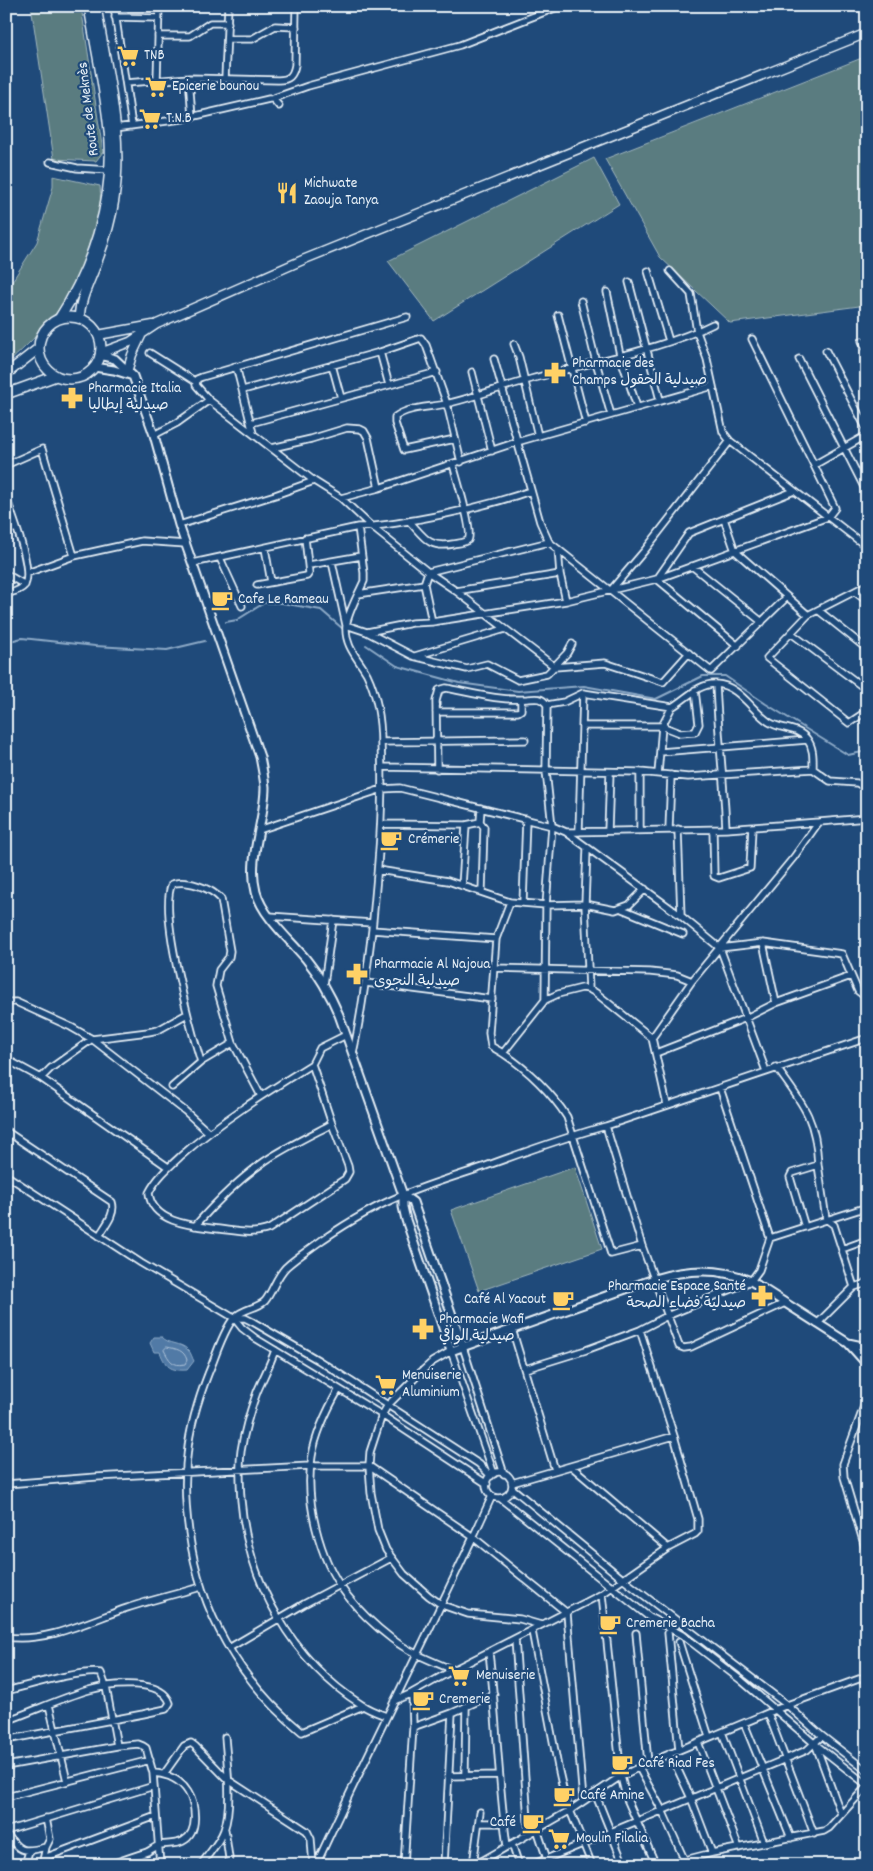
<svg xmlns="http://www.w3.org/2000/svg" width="873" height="1871" font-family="Dekko,'Playpen Sans Arabic',sans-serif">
	<rect width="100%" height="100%" fill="#1f4a7a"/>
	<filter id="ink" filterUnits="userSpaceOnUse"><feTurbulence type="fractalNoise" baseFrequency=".02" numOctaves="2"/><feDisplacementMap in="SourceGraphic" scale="10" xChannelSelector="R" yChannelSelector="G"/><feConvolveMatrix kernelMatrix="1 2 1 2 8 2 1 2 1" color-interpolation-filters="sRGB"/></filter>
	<g filter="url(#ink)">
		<path fill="#5a7c80" stroke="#a1b6bc" d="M31 6H81L103 152 96 161 54 159Z
			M867 56V305L730 323 660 257 605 159Z
			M594 158 619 204 434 321 388 261Z
			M53 176 100 186C102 206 97 224 90 242 86 253 84 265 79 275 64 310 34 339 6 365V291L37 242 53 187Z
			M575 1167 602 1249 479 1291 451 1210Z"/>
		<path fill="#517aa6" stroke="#8daac7" d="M154 1337H162C169 1345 181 1342 188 1350 191 1352 192 1358 194 1361L187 1370C170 1371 166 1367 160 1352H154L150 1343Z"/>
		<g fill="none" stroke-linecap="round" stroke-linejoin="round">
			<path stroke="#acc1d7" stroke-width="1" d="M167 1347C177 1349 184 1350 187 1360L185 1364C173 1367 169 1360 164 1350Z"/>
			<path stroke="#8daac7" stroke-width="2" d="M226 622 237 620 264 603H282L321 610 343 629
				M6 642 22 638 95 646 167 650 205 641
				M366 645 397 666 459 683 518 691 584 686 656 699 703 676H725L766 704 848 755 867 751"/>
			<g stroke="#e8f1f8" stroke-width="9">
				<path id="minor" d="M114 6 132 126
					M115 17 158 18
					M158 36H190L210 23H228
					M227 39H252L275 26 296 27
					M189 78 192 117
					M225 79 228 6
					M157 80 159 6
					M126 83 189 78 278 80C289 80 293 76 295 65L296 6
					M271 99 308 86 460 45 560 6
					M115 128 182 119 269 99H273L279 106
					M50 162 77 168 109 170
					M648 271 669 341
					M670 271 691 294 697 332 707 359 723 432 730 441 867 547
					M629 282 660 400
					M607 292 620 355 637 407
					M581 301 596 362 611 415
					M558 315 586 423
					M407 317 202 377 197 379 196 385 209 400 314 481 341 498 372 527 428 572 456 591 555 667 605 663 663 682 689 653
					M862 341 867 350
					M514 344 519 357 538 436
					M826 351 867 430
					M380 352 389 385
					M150 353 196 382
					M494 359 540 522 549 542 711 671 787 597
					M799 359 867 493
					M332 365 341 398
					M236 366 253 433
					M472 372 492 451
					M243 390 380 352 421 338 426 345 447 404 461 462
					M251 423 437 372
					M154 435 177 423 209 400
					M455 439 404 450 395 423V417C409 406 433 408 450 403 484 394 518 382 553 373 604 359 665 348 713 324
					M272 448 311 439 347 428 360 429 364 431 368 438 379 488
					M6 465 42 449 74 556
					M814 465 867 435
					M6 497C12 515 35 572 24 586 20 591 12 592 6 594
					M341 498 379 488 517 442 713 386
					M724 519 735 551 808 615
					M409 521C424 537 429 549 453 544 458 543 464 543 468 540 474 532 456 477 453 464
					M179 525 275 495 314 481
					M6 528 16 529
					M265 548 271 582
					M558 549 560 574 566 601
					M220 558 242 606
					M332 562 346 625 367 632 412 623 432 622 566 601 657 579 828 517 835 508 752 339
					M193 563 358 527
					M309 565 361 556
					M692 566 762 622
					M27 573 74 556 142 541 186 544
					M6 574 25 585
					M257 585 307 576 309 573 305 538
					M867 585 808 615 767 658 849 723 867 711
					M611 590 645 550 730 441
					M456 591 560 574
					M855 592 867 601
					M358 594 424 584
					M818 610 867 649
					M432 622 424 584 428 572 549 542
					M367 632 413 656 467 669 487 664 518 680 547 674 567 653 572 644
					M791 633 867 690
					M738 646 657 579 689 533 794 491
					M415 656 505 629
					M716 684C718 733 724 781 726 829
					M547 705 564 702 583 693 672 707C686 699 699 683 716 684 739 685 752 711 769 722 781 730 798 727 807 739 814 748 813 759 813 769L830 781 857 783 867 789
					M436 712H518L521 710V700
					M582 726H662L680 733 695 732 699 724 695 690
					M381 742 525 740
					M660 752 807 740
					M382 767 640 772 688 777 813 769
					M437 769 436 701 439 690 446 688C472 693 500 701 527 699 536 698 542 697 547 705L546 771 552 826 546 905 545 1000
					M658 774 662 726 672 707
					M480 822 484 827 482 892
					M381 824 466 825 480 822 481 808
					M669 829 671 775
					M678 829 681 916
					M259 830 382 789 400 788 552 826 566 832 681 916 720 948 766 1071
					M640 830V772
					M713 830 714 876 719 878 750 868 752 828
					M608 831 610 772
					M566 832 726 829 819 822
					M579 832 583 693
					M587 849 585 904 589 989
					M378 870 448 881 510 902
					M462 886 466 825
					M523 903 526 819
					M622 909 683 934
					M269 916 372 923
					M372 930 496 939
					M763 943 776 1003
					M720 948 763 943 842 954 858 991 867 998
					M494 968 650 972 677 975 692 981
					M366 983 492 999
					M324 984 333 920
					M6 1002H16L71 1027 92 1039 185 1111 208 1132
					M652 1038 692 981 794 857 819 822 867 818
					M353 1053C362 1012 367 972 372 930 378 868 384 807 381 745 381 722 377 695 367 674 358 658 345 647 346 627 347 614 359 593 364 581V573L358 527C377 527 396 523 415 520 454 513 493 504 530 491
					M503 1053 545 1000 558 994 582 988 589 989 596 993 652 1038 667 1105
					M656 1053 746 1018 776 1003 851 976
					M6 1059 41 1078 168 1167
					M201 1062C191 1030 158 910 172 884 186 879 211 888 221 899L230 951 229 957 219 970 216 986 233 1043 261 1096
					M312 1064 332 1124 348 1166 349 1172 345 1179 269 1229C253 1235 236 1231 219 1229 196 1226 152 1224 149 1193 156 1178 170 1166 182 1155 222 1120 267 1092 312 1064L320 1048 346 1035
					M776 1067C803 1104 816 1118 818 1165
					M41 1078 51 1068 92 1039 148 1032 158 1030 187 1014
					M172 1087 201 1062 233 1043
					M606 1126 642 1246 679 1346 684 1348 691 1347 785 1303
					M6 1131 112 1202C116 1214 105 1226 99 1236
					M6 1175 141 1263 234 1318 242 1328 255 1338 382 1415 487 1484
					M195 1226C216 1202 238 1180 265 1161 286 1147 309 1136 332 1124
					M805 1227 790 1177 792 1173 818 1165 826 1219 834 1225 854 1287 817 1324
					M770 1238 867 1207
					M642 1246 611 1254 567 1117C552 1093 528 1070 504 1054 500 1051 495 1049 491 1046L489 1033 496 939 510 902 546 905 585 904 615 910 629 905 645 889
					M842 1249 867 1240
					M854 1287 867 1283
					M234 1318H245L253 1322 318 1360 479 1464 491 1476
					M512 1329 555 1470
					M463 1347 504 1474
					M275 1350C270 1365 263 1378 257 1392 250 1411 244 1431 241 1451 239 1467 240 1484 241 1500 248 1582 292 1661 362 1705 369 1710 378 1713 386 1716
					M866 1365 867 1366
					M525 1369 586 1350 640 1330 667 1316 751 1281 759 1270 770 1238 720 1088
					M339 1389C327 1410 316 1432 312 1456 304 1499 319 1559 346 1594 359 1611 375 1626 392 1639 410 1653 432 1661 453 1670
					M867 1398 843 1464 844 1477 867 1554
					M571 1466 668 1548
					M486 1485a13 13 0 1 1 26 0a13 13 0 1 1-26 0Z
					M494 1474 451 1351 432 1362 421 1372 388 1405 382 1415 370 1452 369 1466 371 1493 378 1530 386 1550 404 1574 429 1596 442 1605 468 1614 520 1619 541 1625
					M512 1483 674 1436
					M6 1484 96 1477 310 1466H369L473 1537 567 1613 583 1800
					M512 1488 624 1580 787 1705 822 1736 867 1771
					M500 1498 649 1617 682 1635 742 1681 815 1744 867 1785
					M602 1594 621 1776 626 1797 656 1865
					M532 1631 558 1767 565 1798 592 1865
					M636 1633 648 1763
					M668 1633 679 1750
					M6 1637C47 1643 89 1621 127 1608 151 1600 176 1594 201 1587
					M515 1639 529 1834
					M679 1642 709 1737
					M229 1648 304 1604 391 1558
					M489 1653C497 1717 498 1782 507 1846
					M6 1691C27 1686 82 1669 101 1673L106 1687 117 1746
					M394 1701 412 1693 453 1670 602 1594 668 1548 695 1534 698 1531V1519L674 1436 640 1330
					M49 1705 67 1781
					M363 1706 302 1732C239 1681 200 1612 189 1532 180 1468 188 1421 213 1362 217 1351 227 1326 234 1318 243 1308 257 1309 265 1301 273 1291 276 1277 286 1267 297 1257 310 1249 322 1240 347 1223 375 1206 403 1195 429 1184 457 1176 483 1167 524 1152 565 1137 606 1126L867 1038
					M768 1713 814 1834
					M6 1721C34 1711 61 1698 89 1690 110 1684 162 1678 170 1703L166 1709 143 1714 6 1740
					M744 1723 791 1838
					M413 1727 452 1713 494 1694
					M722 1732 764 1843
					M698 1742 739 1848
					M816 1746 841 1814
					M670 1753 691 1798 712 1853
					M6 1766 117 1746 138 1744 143 1746 146 1748 153 1773 160 1865
					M639 1768 662 1810 684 1859
					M164 1774 184 1746 191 1743 195 1746 227 1779 307 1831 311 1839 313 1865
					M448 1776 499 1775
					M465 1776 466 1706
					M595 1793 624 1865
					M6 1797 150 1760
					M479 1823H504
					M537 1829 549 1865
					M225 1830 230 1865
					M6 1831 154 1786
					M6 1832C18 1852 23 1853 46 1847L50 1839 46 1818
					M512 1844 519 1865
					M44 1858 156 1816
					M25 1865 29 1851
					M42 1865 46 1847
					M110 1865C122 1860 135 1856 147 1852 151 1850 156 1846 160 1845 168 1843 176 1845 183 1841 199 1833 196 1805 188 1792 180 1779 168 1774 153 1773
					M201 1865C208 1854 220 1842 224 1830 233 1806 227 1763 225 1737
					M316 1865C373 1741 436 1620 492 1496
					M404 1865 413 1727 412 1693
					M444 1865 452 1713
					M473 1865 480 1812
					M475 1865 569 1811 621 1776 648 1763 787 1705 867 1676
					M532 1865 807 1750 822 1736
					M665 1865 712 1853 824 1831 829 1828 867 1786"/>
			</g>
			<g stroke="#e8f1f8" stroke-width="11">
				<path id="tertiary" d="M100 355 115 359 133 376 154 435 179 525 260 757C262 767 264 777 265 787 265 821 247 858 256 892 263 917 290 940 306 959 320 976 330 994 339 1015L403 1195V1207L406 1220 451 1351 654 1279C686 1269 720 1267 751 1281L848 1343
					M94 367 114 370 133 376
					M403 1195 413 1202 463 1347
					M865 1362 848 1343 867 1347"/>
			</g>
			<g stroke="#e8f1f8" stroke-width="11">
				<path id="secondary" d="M98 335 153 325
					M100 353 130 342 157 324 305 259 867 33
					M128 369 132 355 141 336"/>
			</g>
			<g stroke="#e8f1f8" stroke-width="12">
				<path id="primary" d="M39 348a31 31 0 1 1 62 0a31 31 0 1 1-62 0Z
					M79 318C80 299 89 283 96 264 104 243 111 221 114 199 124 134 106 69 96 6
					M59 319C92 268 113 203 110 142 107 96 96 51 89 6
					M6 374 39 348
					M6 394 56 376"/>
			</g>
			<use href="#minor" stroke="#1f4a7a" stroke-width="5.5"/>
			<use href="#tertiary" stroke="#1f4a7a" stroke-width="7"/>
			<use href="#secondary" stroke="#1f4a7a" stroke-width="8"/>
			<use href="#primary" stroke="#1f4a7a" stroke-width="9"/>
		</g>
	</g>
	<defs>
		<g id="supermarket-bare" transform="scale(1.725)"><path d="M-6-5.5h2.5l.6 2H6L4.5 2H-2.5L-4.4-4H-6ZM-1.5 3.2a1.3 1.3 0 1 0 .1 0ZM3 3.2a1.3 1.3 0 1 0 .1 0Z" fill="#ffd166" stroke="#1f4a7a" stroke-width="2.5" paint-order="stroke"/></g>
		<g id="restaurant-bare" transform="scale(1.725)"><path d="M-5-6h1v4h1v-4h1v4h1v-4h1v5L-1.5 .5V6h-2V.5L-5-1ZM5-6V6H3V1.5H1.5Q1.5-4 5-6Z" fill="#ffd166" stroke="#1f4a7a" stroke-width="2.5" paint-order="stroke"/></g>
		<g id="pharmacy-bare" transform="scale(1.725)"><path d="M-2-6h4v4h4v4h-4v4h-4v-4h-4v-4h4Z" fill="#ffd166" stroke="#1f4a7a" stroke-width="2.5" paint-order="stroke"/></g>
		<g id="cafe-bare" transform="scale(1.725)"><path d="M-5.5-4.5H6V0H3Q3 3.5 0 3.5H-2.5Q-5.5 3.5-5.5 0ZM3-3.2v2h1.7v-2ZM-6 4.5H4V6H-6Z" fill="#ffd166" stroke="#1f4a7a" stroke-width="2.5" paint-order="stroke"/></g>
	</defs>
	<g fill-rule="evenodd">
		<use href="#supermarket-bare" x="128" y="56"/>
		<use href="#supermarket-bare" x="156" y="87"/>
		<use href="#supermarket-bare" x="150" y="119"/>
		<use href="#restaurant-bare" x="287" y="193"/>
		<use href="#pharmacy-bare" x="555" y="373"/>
		<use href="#pharmacy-bare" x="72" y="398"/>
		<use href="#cafe-bare" x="222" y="600"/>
		<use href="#cafe-bare" x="391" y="840"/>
		<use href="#pharmacy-bare" x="357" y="974"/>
		<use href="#pharmacy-bare" x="762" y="1296"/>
		<use href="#cafe-bare" x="563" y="1300"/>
		<use href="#pharmacy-bare" x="423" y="1329"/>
		<use href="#supermarket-bare" x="386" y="1385"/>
		<use href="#cafe-bare" x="610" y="1624"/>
		<use href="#supermarket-bare" x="459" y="1676"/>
		<use href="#cafe-bare" x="423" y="1700"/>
		<use href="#cafe-bare" x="622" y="1764"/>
		<use href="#cafe-bare" x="564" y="1796"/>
		<use href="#cafe-bare" x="533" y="1823"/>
		<use href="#supermarket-bare" x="559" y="1839"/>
	</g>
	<g text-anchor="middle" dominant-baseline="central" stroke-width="4.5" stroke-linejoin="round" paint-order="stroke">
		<g font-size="15" fill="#e8f1f8" stroke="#1f4a7a" text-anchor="start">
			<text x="144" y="56">TNB</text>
			<text x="172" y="87">Epicerie bounou</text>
			<text x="166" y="119">T.N.B</text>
			<text x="304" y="184">Michwate<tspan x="304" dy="17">Zaouja Tanya</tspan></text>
			<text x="572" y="364">Pharmacie des<tspan x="572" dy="17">Champs صيدلية الحقول</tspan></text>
			<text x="88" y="389">Pharmacie Italia<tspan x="88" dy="17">صيدلية إيطاليا</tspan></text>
			<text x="238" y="600">Cafe Le Rameau</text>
			<text x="408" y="840">Crémerie</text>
			<text x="374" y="965">Pharmacie Al Najoua<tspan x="374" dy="17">صيدلية النجوى</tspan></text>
			<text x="746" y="1287" text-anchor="end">Pharmacie Espace Santé<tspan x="746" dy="17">صيدلية فضاء الصحة</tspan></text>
			<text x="546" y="1300" text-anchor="end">Café Al Yacout</text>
			<text x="439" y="1320">Pharmacie Wafi<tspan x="439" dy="17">صيدلية الوافي</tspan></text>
			<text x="402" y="1376">Menuiserie<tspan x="402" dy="17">Aluminium</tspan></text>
			<text x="626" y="1624">Cremerie Bacha</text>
			<text x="476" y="1676">Menuiserie</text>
			<text x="439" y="1700">Cremerie</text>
			<text x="638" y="1764">Café Riad Fes</text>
			<text x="580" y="1796">Café Amine</text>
			<text x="516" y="1823" text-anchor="end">Café</text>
			<text x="576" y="1839">Moulin Filalia</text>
		</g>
		<g font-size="15" fill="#e8f1f8" stroke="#1f4a7a">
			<text transform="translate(89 109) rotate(-97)">Route de Meknès</text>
		</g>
	</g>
	<rect width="873" height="1871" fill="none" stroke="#1f4a7a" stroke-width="25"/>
	<rect x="12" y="12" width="848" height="1846" fill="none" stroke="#e8f1f8" stroke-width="2" filter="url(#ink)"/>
</svg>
